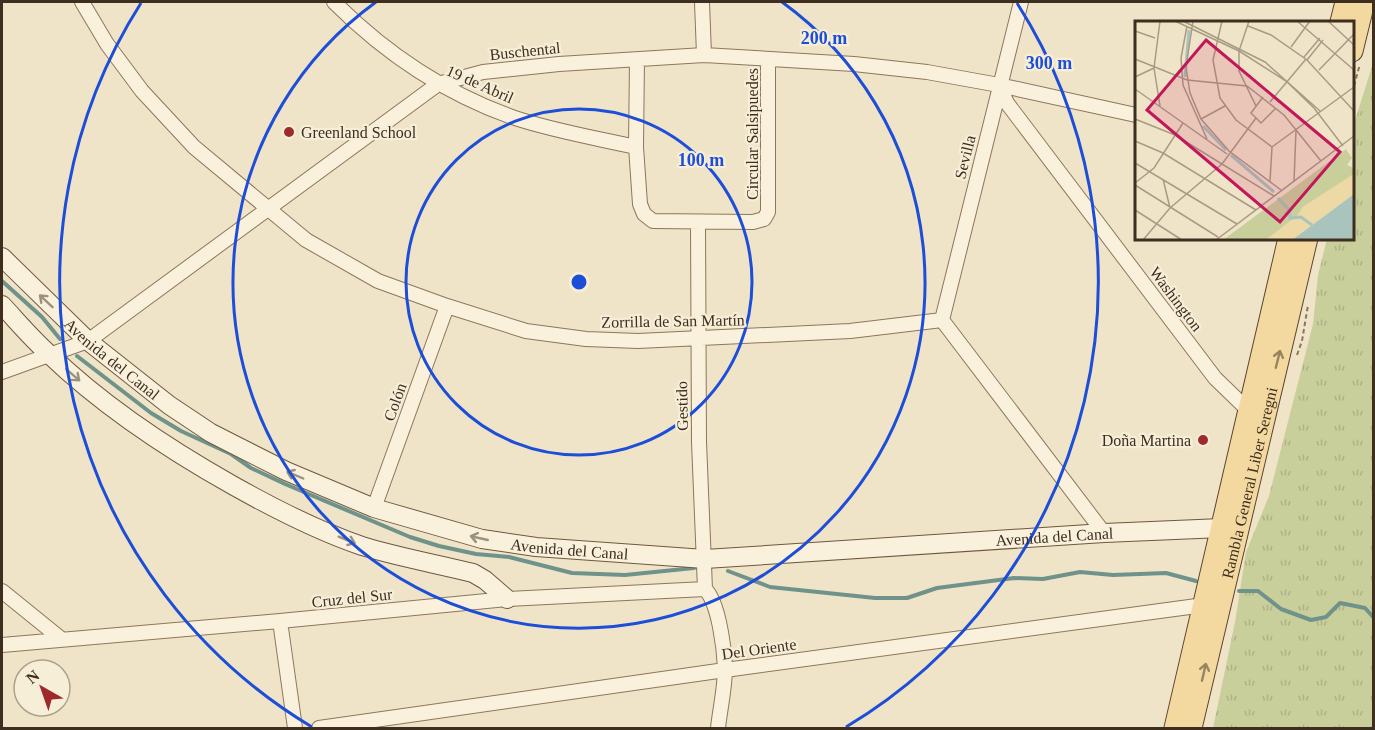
<svg xmlns="http://www.w3.org/2000/svg" width="1375" height="730" font-family="'Times New Roman',serif">
	<defs>
		<pattern id="grass-tufts" width="24" height="20" patternUnits="userSpaceOnUse" patternTransform="scale(1.5)"><rect width="24" height="20" fill="#c9cf9b"/><path d="M3 7l-1-3M5 7V3M7 7l1-3M15 17l-1-3M17 17v-4M19 17l1-3" fill="none" stroke="#aeb285"/></pattern>
	</defs>
	<rect width="100%" height="100%" fill="#f0e4c8"/>
	<path fill="url(#grass-tufts)" d="M1373 63V728H1213L1235 622 1246 552 1269 496 1313 324 1318 275 1327 239 1352 238 1353 127Z"/>
	<g fill="none" stroke-linecap="round" stroke-linejoin="round">
		<path stroke="#6f938a" stroke-width="4" d="M2 281 42 317 60 339
			M77 356 151 413 181 431 231 454 251 468 285 484 410 537 439 546 476 554 509 557 572 573 625 575 694 568
			M728 571 770 587 875 598H907L937 588 1014 578 1043 579 1080 572 1113 575 1166 573 1196 581
			M1239 591H1258L1281 609 1311 620 1326 617 1340 603 1365 608 1374 618"/>
		<g stroke="#8d765c" stroke-width="16">
			<path id="street" d="M82 2 107 44 142 91 194 147 306 240 378 281 447 306 526 331 586 339 638 341 850 331 942 320
				M334 2C385 53 446 94 515 118 554 131 596 138 636 147
				M702 2 704 55
				M637 60 636 147 640 204 644 214 653 221 753 222 764 219 768 212V59
				M999 85 1007 103 1215 378 1249 411
				M698 223 699 442 705 589
				M942 320 1021 2
				M942 320 1104 533
				M2 372 88 341 438 84 483 72 559 64 704 55 854 64 927 72 999 85 1136 115
				M374 508 447 306
				M705 589C719 603 724 648 725 668 725 688 720 709 718 728
				M2 591 60 638
				M280 621 295 728
				M2 645 280 621 507 599 705 589
				M319 728 725 670 1204 605"/>
		</g>
		<g stroke="#6f573f" stroke-width="20">
			<g id="secondary">
				<path id="s1" d="M2 257 88 341 169 405 211 433 286 471 374 508 482 539 536 547 705 559 1104 533 1222 528"/>
				<path d="M2 305C17 321 32 339 49 354 104 407 168 449 234 486 275 509 318 531 362 546 398 557 437 564 473 573L485 580 507 599"/>
			</g>
		</g>
		<g stroke="#5b4430" stroke-width="23">
			<g id="primary">
				<path d="M1341 22 1346 2"/>
				<path d="M1352 51 1364 2"/>
				<path d="M1175 728 1289 238"/>
				<path id="s2" d="M1191 728 1307 238"/>
			</g>
		</g>
		<path stroke="#8d765c" stroke-width="2" stroke-dasharray="4.5 3" stroke-linecap="butt" d="M1352 93 1360 64
			M1297 355 1302 341 1308 305"/>
		<use href="#street" stroke="#faf1dc" stroke-width="14"/>
		<use href="#secondary" stroke="#faf1dc" stroke-width="18"/>
		<use href="#primary" stroke="#f3d9a0" stroke-width="21"/>
	</g>
	<defs><path id="oneway-shaft" d="M-6 0H5M1.5-3L5.5 0L1.5 3" fill="none" stroke-width="1.6" stroke-linecap="round" stroke-linejoin="round" transform="scale(1.5)"/></defs>
	<g stroke="#9c907e">
		<use href="#oneway-shaft" transform="translate(46 301) rotate(-137)"/>
		<use href="#oneway-shaft" transform="translate(73 375) rotate(41)"/>
		<use href="#oneway-shaft" transform="translate(295 475) rotate(-157)"/>
		<use href="#oneway-shaft" transform="translate(479 538) rotate(-167)"/>
		<use href="#oneway-shaft" transform="translate(347 540) rotate(22)"/>
	</g>
	<g stroke="#988460">
		<use href="#oneway-shaft" transform="translate(1278 359) rotate(-76)"/>
		<use href="#oneway-shaft" transform="translate(1204 672) rotate(-77)"/>
	</g>
	<g fill="none" stroke="#1d4ed8" stroke-width="3">
		<circle cx="579" cy="282" r="173"/>
		<path d="M782 2A346 346 0 1 1 376 2"/>
		<path d="M312 727A519 519 0 0 1 141 3M1017 3A519 519 0 0 1 846 727"/>
	</g>
	<g fill="#9e2a2b" stroke="#f7eed8" stroke-width="2">
		<circle cx="289" cy="132" r="6"/>
		<circle cx="1203" cy="440" r="6"/>
	</g>
	<g text-anchor="middle" dominant-baseline="central" stroke-width="4.5" stroke-linejoin="round" paint-order="stroke">
		<g font-size="16" fill="#3d2e20" stroke="#f7eed8">
			<text transform="translate(525 51) rotate(-6)">Buschental</text>
			<text transform="translate(480 84) rotate(24)">19 de Abril</text>
			<text transform="translate(752 134) rotate(-90)">Circular Salsipuedes</text>
			<text transform="translate(965 157) rotate(-76)">Sevilla</text>
			<text transform="translate(1176 299) rotate(53)">Washington</text>
			<text transform="translate(673 321) rotate(-1)">Zorrilla de San Martín</text>
			<text stroke="none"><textPath href="#s1" startOffset="150">Avenida del Canal</textPath></text>
			<text transform="translate(395 402) rotate(-70)">Colón</text>
			<text transform="translate(682 406) rotate(-91)">Gestido</text>
			<text stroke="none"><textPath href="#s2" startOffset="252">Rambla General Liber Seregni</textPath></text>
			<text stroke="none"><textPath href="#s1" startOffset="1140">Avenida del Canal</textPath></text>
			<text stroke="none"><textPath href="#s1" startOffset="654">Avenida del Canal</textPath></text>
			<text transform="translate(352 598) rotate(-6)">Cruz del Sur</text>
			<text transform="translate(759 649) rotate(-8)">Del Oriente</text>
		</g>
		<g font-size="16" fill="#3d2e20" stroke="#f7eed8" text-anchor="start">
			<text x="301" y="132">Greenland School</text>
			<text x="1191" y="440" text-anchor="end">Doña Martina</text>
		</g>
	</g>
	<g transform="translate(1135 21)">
		<rect width="219" height="219" fill="#f0e4c8"/>
		<path d="M211 128 217 137 212 144 219 147V153L168 186 163 194 131 219H88Z" fill="#c9cf9b"/>
		<path d="M219 153V173L207 182 157 219H131L163 194 168 186Z" fill="#ecd9a5"/>
		<path d="M219 173V219H157L207 182Z" fill="#a9c4bc"/>
		<path fill="none" stroke="#a9c4bc" stroke-width="3" d="M50 56 54 9M68 105 91 129M96 134 139 171M143 177 154 189 155 197 166 196 177 204"/>
		<path fill="none" stroke="#a89b85" stroke-width="1.5" d="M40 0 104 30 151 60 179 87 208 125M48 0 130 41 185 90M58 0 51 46 55 72 66 98 94 130 146 169M87 0 78 39 85 77 101 99 137 126M114 0 104 30V50L121 85M162 0 219 49M193 0 219 24M52 5 46 37 48 64 72 118M113 5 136 14 172 39 219 90M0 10 20 17M156 26 175 0M169 36 185 17M0 38 52 59 112 65 149 94 186 140M172 39 188 19M184 49 219 13M0 56 19 47M0 68 92 133M128 76 116 92 126 102 141 87M135 81 171 38M25 85 19 47 25 0M0 98 40 114 139 175M66 98 90 85M0 120 28 132 121 189M137 126 219 66M0 142 102 203M28 158 35 187M135 160 137 126M159 160 161 109M0 162 19 147 48 102M0 164 83 216M0 189 47 219M8 219 35 187 87 143 121 97M81 219 219 115"/>
		<path fill="#c2185b" fill-opacity="0.15" stroke="#c2185b" stroke-width="3" d="M71 19 205 131 145 201 12 89Z"/>
		<rect width="219" height="219" fill="none" stroke="#3d2e20" stroke-width="3"/>
	</g>
	<circle cx="579" cy="282" r="9" fill="#1d4ed8" stroke="#f7eed8" stroke-width="3"/>
	<g font-size="18" text-anchor="middle" font-weight="bold" fill="#1d4ed8" stroke="#f7eed8" stroke-width="4.5" stroke-linejoin="round" paint-order="stroke">
		<text x="824" y="44">200 m</text>
		<text x="1049" y="69">300 m</text>
		<text x="701" y="166">100 m</text>
	</g>
	<rect width="1375" height="730" fill="none" stroke="#3d2e20" stroke-width="6"/>
	<g transform="translate(42 688) rotate(320)"><circle r="28" fill="#f7eed8" stroke="#ada18e" stroke-width="1.5"/>
	<path d="M0-4.5L10 22L0 15L-10 22Z" fill="#9e2a2b"/>
	<text y="-9" font-size="16" font-weight="bold" text-anchor="middle" fill="#3d2e20">N</text>
	</g>
</svg>
